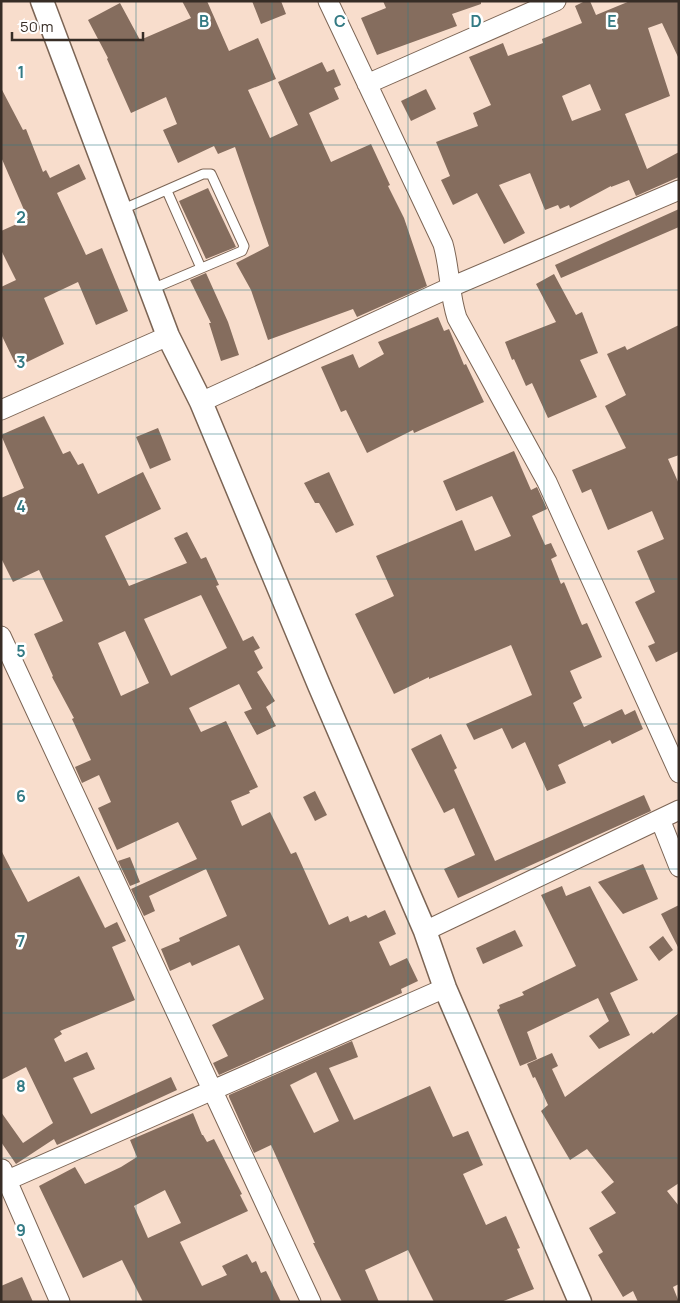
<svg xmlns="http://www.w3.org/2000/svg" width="680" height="1303" font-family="Manrope,sans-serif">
	<rect width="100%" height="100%" fill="#f8ddcc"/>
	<path fill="#856d5e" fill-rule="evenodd" d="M182 1H207L229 51 258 38 276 79 248 90 270 138 298 125 278 82 322 62 327 72 334 69 341 85 334 88 339 99 309 113 331 162 371 144 390 185 388 186 404 218 427 286 357 317 353 309 268 340 251 290 236 263 269 246 235 147 218 154 214 146 178 163 163 130 177 124 166 97 131 113 107 59 108 58 88 20 120 3 140 40 191 18Z
		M252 1H281L286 14 261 24Z
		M383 1H481V4L452 14 457 26 377 55 361 18 386 8Z
		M585 1H590L596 15 630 1H679V59L662 23 648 28 670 96 625 114 647 169 679 152V177L636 196 629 180 611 187V186L570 208 569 205 560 209 558 205 545 210 530 173 499 185 525 233 504 244 477 193 453 205 441 180 450 176 436 142 478 126 473 113 491 105 469 57 503 43 508 56 543 43 542 39 582 23 575 6ZM590 84 601 110 572 121 562 96Z
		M1 88 23 130 26 129 43 172 46 170 50 178 79 164 86 179 57 193 86 255 102 248 128 311 96 325 78 282 44 298 64 344 17 367 1 334V287L16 280 1 250V231L28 219 1 157Z
		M426 89 436 109 411 121 401 101Z
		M208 188 236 247 206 259 179 201Z
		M679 209V227L561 278 555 265Z
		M206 273 228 322 239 355 221 361 209 323H211L190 280Z
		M554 274 576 315 582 312 598 353 580 360 597 397 548 418 532 383 526 386 514 359 512 360 505 342 556 322 536 284Z
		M438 317 444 331 449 329 464 365 466 364 484 402 414 433 413 430 367 453 346 410 341 412 321 367 353 354 359 368 384 354 378 342Z
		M679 325V455L668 459 679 484V651L656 662 648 646 655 643 635 602 655 592 637 551 664 539 652 511 608 530 591 489 582 493 572 470 626 448 605 406 626 395 607 354 625 346 627 350Z
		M44 416 63 454 70 451 78 465 83 463 98 494 143 472 161 509 105 536 129 586 187 563 174 538 187 532 201 559 206 557 219 585 216 586 243 641 253 636 260 648 254 651 263 668 257 672 275 701 266 707 276 726 257 735 244 712 252 709 239 684 189 708 201 732 226 721 258 787 249 791 250 793 231 801 242 826 270 812 291 854 296 852 329 925 348 916 350 922 366 915 368 918 385 910 396 934 379 942 390 966 407 958 418 981 401 989 402 993 219 1075 213 1063 228 1056 212 1025 264 999 239 945 192 966 190 962 170 971 161 949 180 941 179 938 227 916 206 869 149 896 155 911 144 916 131 889 197 859 178 822 117 850 98 808 111 802 99 775 82 783 75 767 91 760 72 719 74 718 52 677 53 676 34 634 63 621 39 570 13 582 1 558V498L24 488 1 435ZM201 595 227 648 171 676 144 619ZM125 631 149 683 121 696 98 643Z
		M158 428 171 460 150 469 136 437Z
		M514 451 531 490 537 487 547 509 532 516 545 545 551 543 557 556 551 559 561 584 564 582 582 625 587 623 602 657 570 671 582 698 573 703 584 727 622 709 625 715 635 710 643 729 612 744 610 740 558 765 566 783 547 791 525 742 512 749 502 728 474 740 466 724 532 695 511 645 429 679V677L394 694 355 614 394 596 376 556 462 520 475 551 511 536 492 496 456 511 443 481Z
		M329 472 354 525 336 533 319 503H315L304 483Z
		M441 734 457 768 454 770 495 861 644 795 651 811 458 898 444 869 475 855 454 808 444 813 411 749Z
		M315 791 327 815 315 821 303 797Z
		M1 850 28 902 79 876 105 928 117 922 126 941 112 947 135 1000 60 1031 62 1034 54 1039 65 1062 87 1052 95 1069 73 1078 91 1114 171 1077 177 1090 57 1145 54 1139 16 1164 1 1142V1112L23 1143 53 1123 26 1067 1 1080Z
		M130 857 140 882 130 886 118 861Z
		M643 864 658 899 623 914 598 882Z
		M562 886 566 896 590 886 638 980 610 993 630 1035 599 1049 589 1036 609 1021 598 998 527 1032 537 1059 520 1066 497 1010 500 1008 499 1005 524 995 522 992 576 966 541 895Z
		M679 905V949L661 914Z
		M515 930 523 946 483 964 476 948Z
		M663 936 673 950 659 961 649 947Z
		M679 1013V1183L667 1191 679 1206V1284L673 1287 679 1302H638L633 1291 623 1297 598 1255 603 1252 589 1228 616 1213 601 1192 614 1182 587 1149 570 1160 541 1111 548 1105 535 1077 533 1078 527 1064 552 1053 558 1066 552 1069 565 1097 652 1032 653 1034Z
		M352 1041 358 1057 329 1068 354 1120 430 1086 453 1137 468 1131 483 1165 463 1174 486 1225 506 1216 520 1248 517 1249 534 1289 501 1302H434L408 1250 365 1270 379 1302H342L313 1243H315L271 1145 254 1153 229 1097V1095ZM316 1072 339 1121 314 1133 290 1085Z
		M193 1113 202 1135H203L207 1142 214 1139 242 1194 240 1195 248 1211 180 1242 202 1286 227 1275 222 1266 247 1254 252 1263 256 1261 261 1273 266 1271 281 1302H143L122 1260 83 1278 39 1186 75 1167 85 1184 121 1167 137 1157 130 1140ZM165 1190 181 1223 148 1238 134 1206Z
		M22 1277 33 1302H1V1286Z"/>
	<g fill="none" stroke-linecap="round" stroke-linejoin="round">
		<g stroke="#7c6555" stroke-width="11">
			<path id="service" d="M167 191 201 268
				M121 210 203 174H211L244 246 242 251 152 289"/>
		</g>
		<g stroke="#7c6555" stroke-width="21">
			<path id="minor" d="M328 1 443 244C450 268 449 294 457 318L547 482 679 773
				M367 84 556 1
				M201 402 451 287 679 190
				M1 410 168 336
				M1 636 311 1302
				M660 819 679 867
				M425 931 679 810
				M2 1169 60 1302
				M1 1183 445 988"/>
		</g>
		<g stroke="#7c6555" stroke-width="25">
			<path id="tertiary" d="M42 1 168 336 201 402 319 685 425 931 445 988 580 1302"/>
		</g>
		<use href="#service" stroke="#fff" stroke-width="9"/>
		<use href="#minor" stroke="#fff" stroke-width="19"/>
		<use href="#tertiary" stroke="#fff" stroke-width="22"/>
	</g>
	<path fill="none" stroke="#337a84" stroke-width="1" stroke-opacity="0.55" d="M136 1V1302M272 1V1302M408 1V1302M544 1V1302M1 145H679M1 290H679M1 434H679M1 579H679M1 724H679M1 869H679M1 1013H679M1 1158H679"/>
	<g font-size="16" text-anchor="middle" font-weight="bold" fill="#337a84" stroke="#fff" stroke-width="5" stroke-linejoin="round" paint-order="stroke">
		<text x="204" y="27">B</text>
		<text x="340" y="27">C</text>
		<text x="476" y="27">D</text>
		<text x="612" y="27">E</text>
		<text x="21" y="78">1</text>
		<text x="21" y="223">2</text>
		<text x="21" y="368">3</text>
		<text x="21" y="512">4</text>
		<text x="21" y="657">5</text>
		<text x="21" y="802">6</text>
		<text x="21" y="947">7</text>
		<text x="21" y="1092">8</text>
		<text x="21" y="1236">9</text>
	</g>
	<rect width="680" height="1303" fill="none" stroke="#372d26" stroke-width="5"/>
	<path d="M12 32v8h131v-8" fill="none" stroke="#372d26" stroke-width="2.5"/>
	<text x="20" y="32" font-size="15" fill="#372d26" stroke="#ffffff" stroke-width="4" paint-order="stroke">50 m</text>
</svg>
